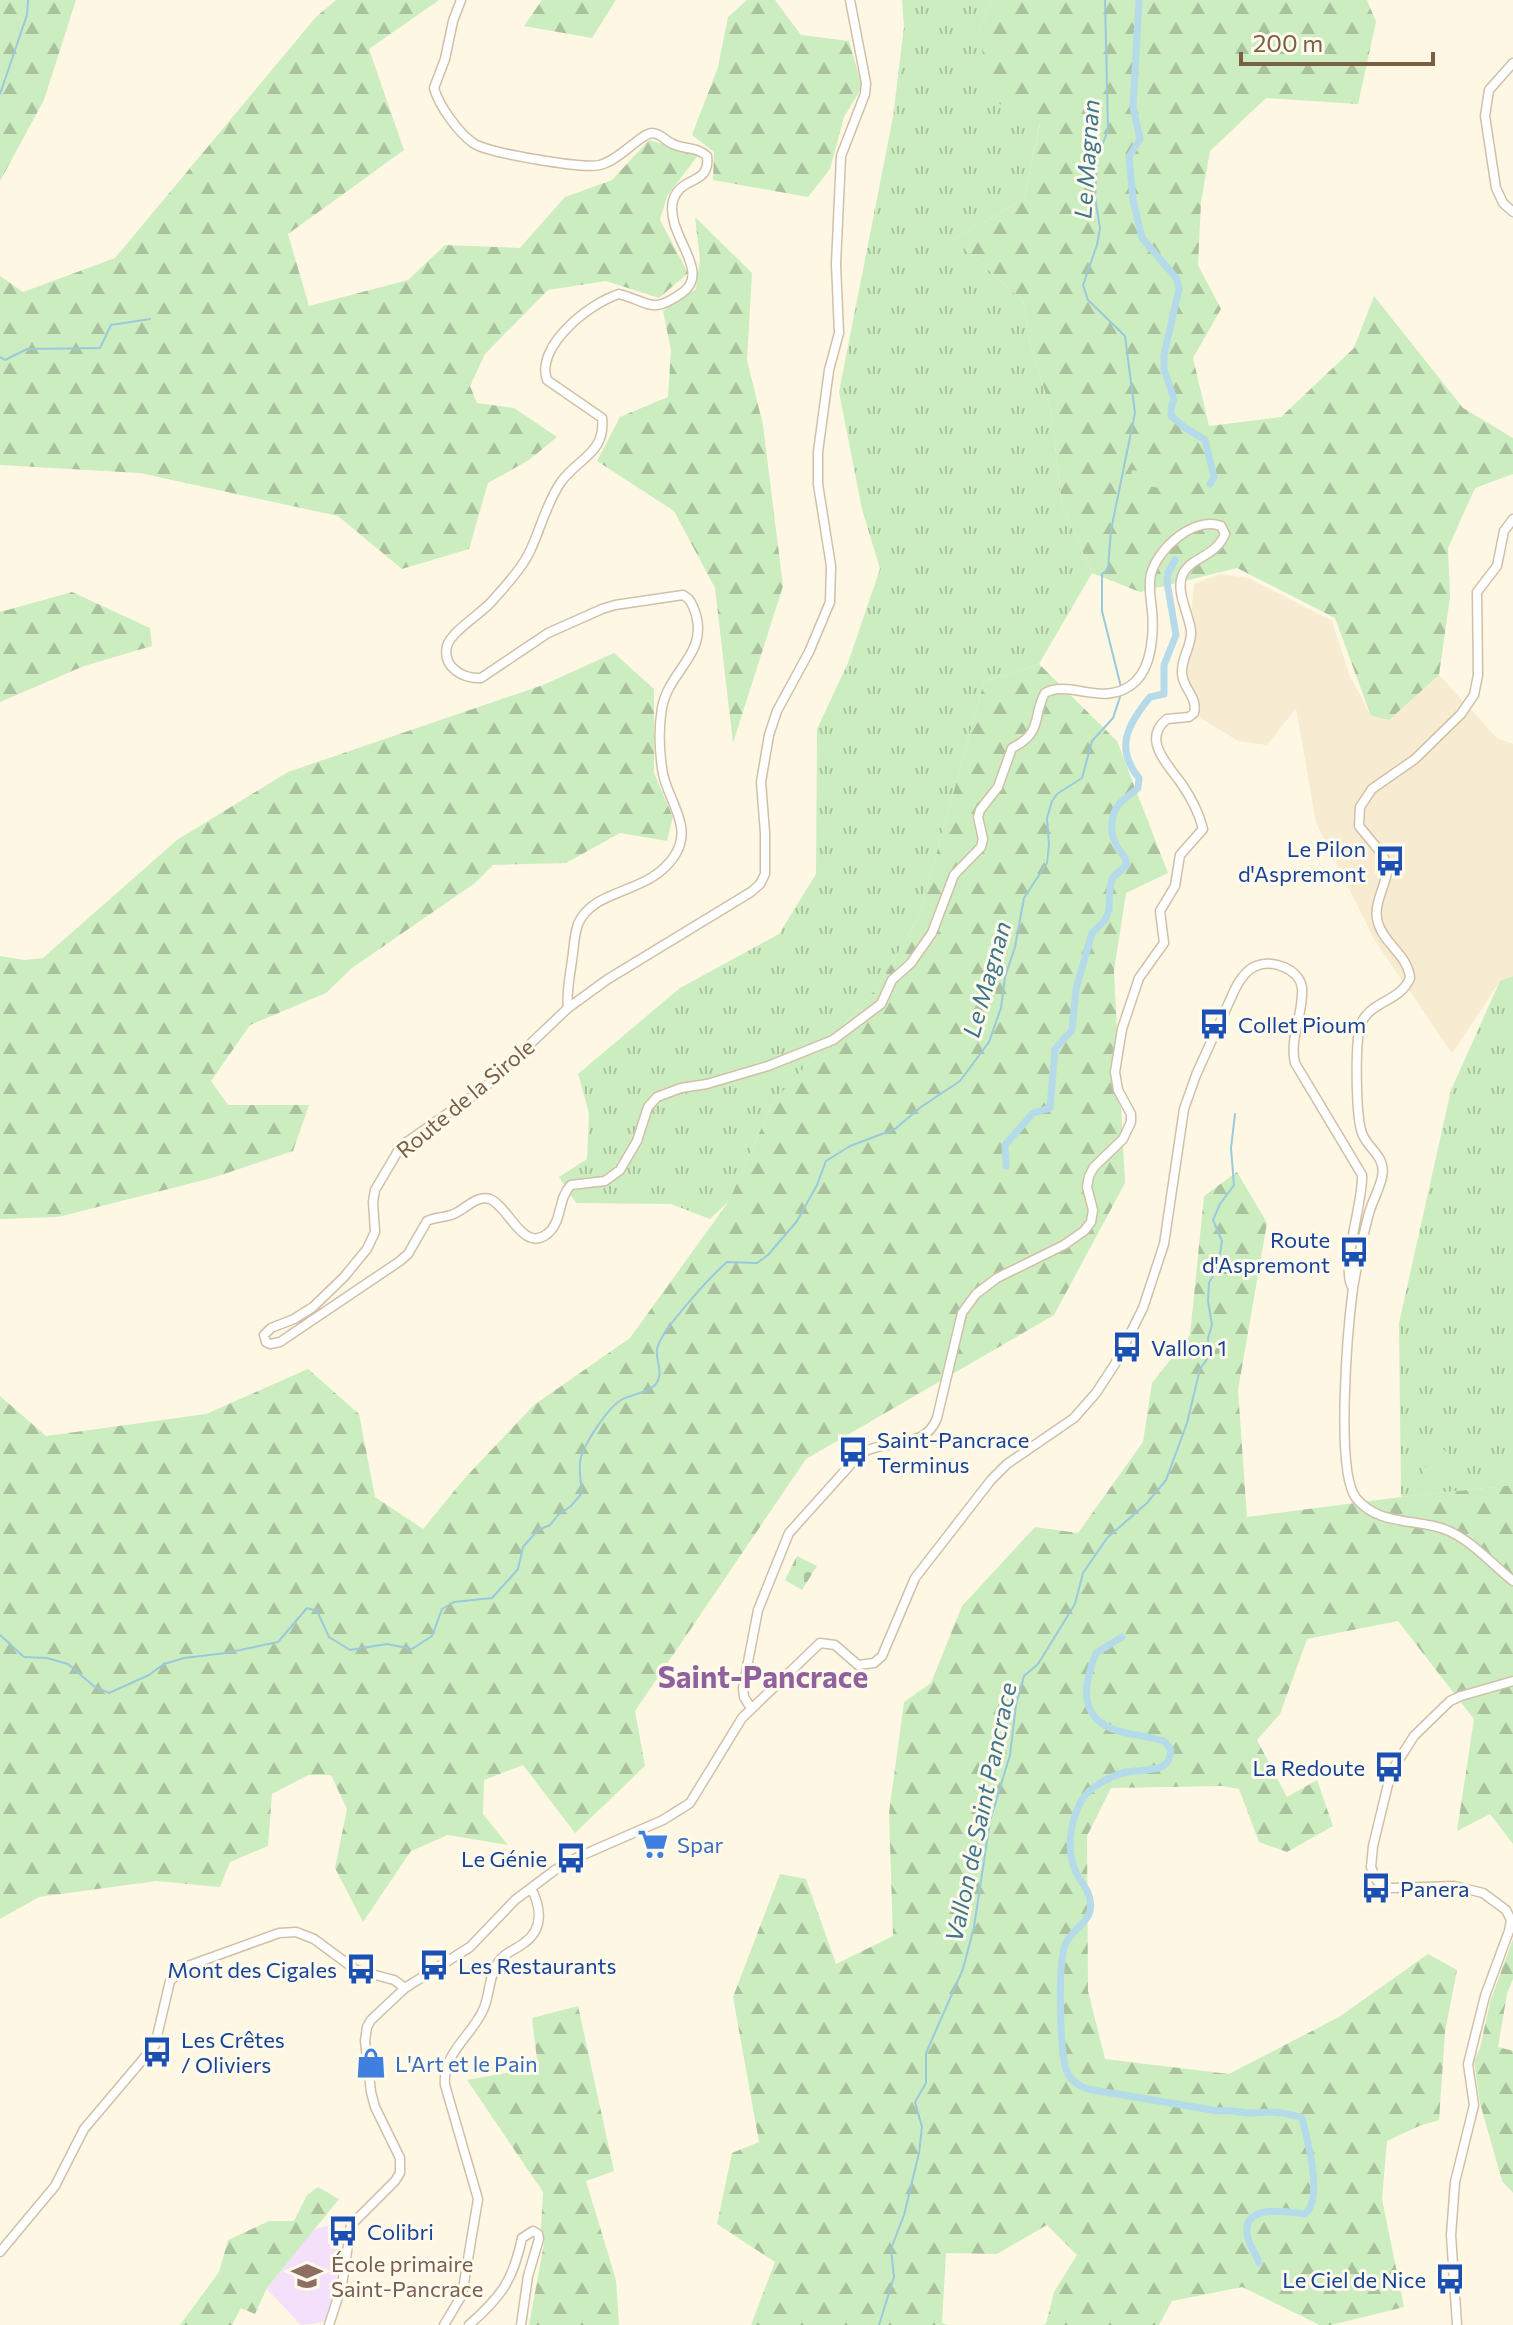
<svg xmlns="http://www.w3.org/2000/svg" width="1513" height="2325" font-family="Commissioner,sans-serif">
	<defs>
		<pattern id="grass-tufts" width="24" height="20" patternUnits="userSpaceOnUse" patternTransform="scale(2)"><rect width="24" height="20" fill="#ccedc0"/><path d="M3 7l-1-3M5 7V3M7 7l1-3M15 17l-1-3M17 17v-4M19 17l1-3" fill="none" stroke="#aac39e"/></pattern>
		<pattern id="forest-firs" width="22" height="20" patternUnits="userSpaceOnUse" patternTransform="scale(2)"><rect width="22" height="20" fill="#ccedc0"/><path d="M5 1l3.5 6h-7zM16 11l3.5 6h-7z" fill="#aac39e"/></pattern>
		<pattern id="cemetery-stones" width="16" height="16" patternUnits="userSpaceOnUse" patternTransform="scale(2)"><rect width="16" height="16" fill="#ccedc0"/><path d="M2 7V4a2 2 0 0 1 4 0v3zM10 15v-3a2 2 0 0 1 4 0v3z" fill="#aac39e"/></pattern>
	</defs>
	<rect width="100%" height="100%" fill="#fef7e3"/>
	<path fill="#f7ebd1" d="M1220 574 1248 578 1332 621 1349 674 1371 716 1389 720 1439 675 1498 739 1513 744V976L1500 981 1452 1053 1375 941 1316 823 1296 708 1267 745 1238 741 1201 718 1186 672 1194 584Z"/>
	<path fill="#f4e0fb" d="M326 2226 341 2232 336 2286 324 2322 301 2325 267 2289 312 2230Z"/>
	<path fill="url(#grass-tufts)" d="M902 0H991L980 31 1040 123 1024 199 954 239 1023 301 1031 346 1051 411 1062 505 1092 573 1039 664 984 682 919 917 877 988 773 1102 729 1201 710 1219 671 1204 576 1203 559 1177 587 1159 589 1113 578 1074 680 988 779 934 816 874 817 729 848 663 880 569 862 509 839 392 893 117 904 27Z
		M1513 976V1485L1401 1497 1399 1323 1451 1090 1500 981Z"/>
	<path fill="url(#forest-firs)" d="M0 0H76L44 100 0 181Z
		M336 0H439L369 49 404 150 288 234 309 306 408 280 445 245 520 248 565 197 612 180 649 140 699 154 667 196 660 220 688 273 659 298 606 281 548 290 485 354 470 386 477 403 514 408 557 437 529 460 488 483 469 549 402 569 338 516 140 473 0 465V276L23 292 115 258 316 17Z
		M542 0H616L592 38 524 26Z
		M747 0H775L801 35 849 41 862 87 844 117 830 169 808 197 713 180 714 152 692 135 718 67 728 17Z
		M991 0H1367L1376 22 1358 104 1266 98 1210 151 1201 202 1198 265 1221 309 1193 358 1209 426 1281 417 1354 348 1374 296 1463 408 1513 438V474L1475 488 1448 548 1450 597 1439 675 1389 720 1371 716 1335 618 1237 568 1140 592 1092 573 1062 505 1051 411 1031 346 1023 301 954 239 1024 199 1040 124 988 98 980 31Z
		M695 217 752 273 747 360 763 425 783 586 733 743 715 588 674 511 597 461 620 417 668 397 671 350 663 311 696 289 700 260Z
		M72 592 150 628 152 646 84 666 0 702V612Z
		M614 653 654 689V773L673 817 667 841 620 833 566 863 493 865 475 883 352 968 326 993 250 1025 211 1081 228 1105H309L293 1151 212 1178 58 1217 0 1219V956L24 960 43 958 177 840 288 772 543 685Z
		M1039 664 1117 741 1168 873 1126 893 1114 971 1125 1183 1054 1315 806 1459 635 1711 645 1766 575 1833 523 1765 484 1780 483 1814 508 1845 448 1835 411 1851 363 1922 335 1868 347 1809 331 1775H308L272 1794 268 1846 230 1862 220 1887 156 1881 39 1897 0 1919V1396L46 1436 206 1414 308 1369 359 1414 375 1497 423 1529 464 1479 534 1405 630 1338 729 1201 773 1102 877 988 919 917 984 682Z
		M1237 1172 1267 1223 1238 1390 1247 1517 1401 1497 1513 1485V1844L1490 1814 1457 1831 1474 1719 1398 1621 1307 1639 1280 1714 1257 1740 1287 1797 1317 1780 1333 1826 1287 1852 1259 1842 1239 1789 1222 1786 1111 1788 1087 1836 1088 1991 1105 2059 1229 2074 1339 2017 1428 1954 1457 1970 1445 2032 1439 2120 1419 2126 1387 2141 1382 2199 1404 2307 1331 2325H1320L1242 2287 1172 2301 1159 2325H1043L1046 2324 1054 2292 1077 2255 1047 2225 997 2254 946 2253 942 2323 948 2325H751L775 2262 717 2224 732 2153 759 2142 733 1997 780 1874 806 1879 836 1964 893 1936 889 1813 904 1702 931 1683 962 1606 1035 1527 1078 1533 1143 1442 1152 1383 1190 1335 1204 1196Z
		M1513 1939V1979L1507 1994 1498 2047 1513 2051V2193L1502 2181 1480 2103 1474 2061 1480 2048 1490 2002Z
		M578 2006 614 2171 586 2181 616 2280 619 2325H529L544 2244 541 2227 543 2192 467 2080 538 2067 532 2018Z
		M318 2187 339 2199 267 2288 255 2314 241 2308 232 2325H180L219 2272 228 2240 269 2221H294L307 2195Z"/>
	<path fill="url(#cemetery-stones)" d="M797 1556 817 1566 802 1590 785 1580Z"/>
	<path fill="#ccedc0" d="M1132 470 1164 474 1162 488 1130 484Z
		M1442 1448 1454 1458 1434 1481 1422 1471Z"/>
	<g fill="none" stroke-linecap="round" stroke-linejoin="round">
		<path stroke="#9bc9dc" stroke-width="2" d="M1105 0 1108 130 1097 158 1095 197 1100 228 1097 245 1083 285 1088 300 1125 336 1135 413 1111 530 1108 569 1102 574V611L1121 687
			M0 94 27 15 28 0
			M0 357 5 360 27 349 100 348 111 325 150 319
			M0 1635 24 1657 47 1658 68 1664 95 1687 109 1693 149 1675 164 1664 184 1658 226 1653 278 1642 307 1608 317 1611 329 1637 350 1650 387 1644 412 1649 432 1636 442 1609 454 1602 492 1598 518 1569 523 1547 538 1530 550 1525 558 1515 571 1506 582 1493C581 1483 579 1472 580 1462 582 1446 607 1409 621 1400 631 1394 646 1394 655 1385 665 1373 655 1361 657 1349 660 1331 712 1275 727 1262L757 1263 768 1255 797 1221 817 1185 826 1161 850 1146 895 1129 921 1107 960 1081 989 1042 1001 1008 1005 977 1015 947 1024 898 1047 863 1049 845 1047 818 1052 801 1057 794 1082 778 1092 741 1113 718 1121 694
			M879 2325 894 2277 891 2249 904 2215 919 2153 922 2127 915 2102 926 2083V2053L963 1969 974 1927 990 1821 1010 1755 1016 1705 1024 1676 1038 1664 1075 1604 1083 1573 1107 1538 1147 1503 1166 1480 1187 1423 1200 1369 1210 1355 1208 1338 1212 1325 1208 1301 1209 1283 1218 1266 1222 1241 1213 1220 1220 1204 1234 1185 1231 1148 1235 1114"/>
		<path stroke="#b5dbea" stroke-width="7" d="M1139 0 1133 107 1140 139 1129 157 1133 200 1142 238 1177 279 1179 289 1164 355V369L1174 399 1171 408V416L1184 427 1205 440 1214 477 1210 484
			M1006 1166 1005 1145 1033 1113 1050 1108 1055 1049 1072 1030 1076 989 1092 933 1105 920 1109 910 1110 886 1113 877 1127 865C1126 856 1122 855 1118 848 1109 834 1109 812 1123 800 1128 796 1133 793 1138 788L1139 778C1114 748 1128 724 1150 697L1164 694V665L1176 635 1167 582 1168 573 1175 560
			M1122 1637 1096 1653C1081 1690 1079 1723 1126 1733 1139 1736 1151 1737 1164 1741L1171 1750C1170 1756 1169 1762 1163 1766 1153 1771 1137 1770 1126 1772 1111 1776 1089 1787 1081 1801 1069 1825 1065 1855 1079 1878 1086 1888 1093 1898 1090 1911 1088 1922 1070 1932 1065 1945 1058 1964 1059 2057 1068 2074 1072 2081 1079 2086 1087 2089L1218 2111C1230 2109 1239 2113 1250 2113 1269 2112 1283 2111 1302 2118 1307 2138 1324 2199 1305 2214 1288 2212 1244 2203 1247 2233 1247 2243 1256 2253 1259 2263"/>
		<g stroke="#d1c0a8" stroke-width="11">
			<path id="tertiary" d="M461 0 453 21 445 59 434 88C439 106 458 132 473 143 487 153 583 169 600 165 620 160 640 134 652 133 661 133 665 141 673 144 685 150 696 146 707 156 711 186 680 175 673 201 665 235 713 271 682 293 651 315 650 302 619 294 590 303 535 346 547 380L602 418C606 453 578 458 561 482 547 502 541 527 531 549 523 567 507 584 494 599 483 613 451 631 447 646 442 668 464 679 481 678L548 633 602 609 615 605 683 595C690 599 691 602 694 609 711 653 669 669 662 708 658 731 659 751 663 774 669 802 693 827 675 855 649 896 595 886 578 924 574 935 574 948 572 960 570 976 566 993 568 1008
				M1513 63 1489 90 1485 116 1496 188 1503 203 1513 212
				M1513 519 1504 531 1497 566 1477 592 1478 675 1474 695 1461 714 1415 759 1372 789 1360 807 1359 826 1382 854 1388 866C1387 885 1372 904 1378 923 1384 944 1408 955 1410 978 1400 1003 1367 1001 1360 1027 1355 1046 1356 1110 1361 1130 1365 1148 1387 1155 1382 1177 1379 1191 1371 1203 1368 1217 1362 1240 1357 1265 1353 1288 1348 1326 1335 1471 1356 1498 1380 1528 1421 1517 1451 1532 1474 1543 1493 1565 1513 1581
				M751 1708 744 1697 743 1688 758 1610 789 1533 860 1454C885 1438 925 1451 937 1418L962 1313 976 1294 997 1278 1064 1245 1084 1231 1091 1222 1093 1210 1087 1187 1089 1176 1094 1167 1123 1139 1131 1122V1114L1118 1090 1115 1072 1122 1029 1139 978 1164 943 1160 911 1175 886 1180 855 1203 829C1199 813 1190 796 1181 783 1168 765 1141 739 1167 719L1189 717 1194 713C1198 696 1182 688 1182 673 1181 658 1192 646 1191 631 1189 614 1176 593 1182 576 1189 557 1215 558 1225 534L1221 526C1194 516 1158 548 1151 574 1148 587 1151 599 1152 611 1154 633 1152 666 1135 682 1105 709 1071 679 1045 693 1032 716 1044 732 1012 748L998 787 980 810 978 817 983 839 981 847 954 875 932 933 911 963 892 980 881 1004 833 1040 768 1066 707 1084 681 1088 657 1097 648 1107 637 1141 620 1170 605 1181 571 1185C557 1199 563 1222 547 1234 523 1253 509 1207 490 1199 476 1194 463 1212 451 1215 442 1218 435 1217 427 1221L408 1254 400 1261 280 1342 270 1344 266 1342 264 1335 271 1328 294 1319 313 1307 344 1277 367 1249 375 1232 373 1202 375 1190 401 1146 484 1088 568 1008 608 979 751 892 760 884 765 874V833L761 782 769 735 777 711 809 652 830 602 831 566 818 484V452L829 370 839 333 836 264 841 156 865 94 866 83 850 0
				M0 2252 55 2186 84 2129 155 2045 170 1981 185 1967 279 1933 296 1932 314 1939 356 1970 394 1980 405 1988
				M329 2325 342 2285 351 2225 395 2181 400 2173V2158L375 2107 371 2092 365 2041 367 2027 371 2020 405 1988 470 1947 515 1900 555 1870 576 1858 663 1820 690 1803 742 1718 820 1643 835 1645 858 1665 874 1663 882 1656 915 1578 991 1480 1007 1464 1074 1418 1096 1393 1115 1364 1143 1308 1164 1244 1184 1109 1196 1075 1235 989C1240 979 1246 970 1256 966 1272 959 1300 969 1302 988 1304 1013 1289 1038 1295 1063L1362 1175C1364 1200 1339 1271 1353 1288
				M444 2325 462 2295 478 2199 445 2085C442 2053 473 2035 484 2008 490 1993 489 1974 499 1961 506 1952 515 1950 524 1943 544 1929 541 1907 531 1888
				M469 2325C502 2296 513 2280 522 2238L533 2231 538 2234 539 2239 528 2276 521 2325
				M1457 2325 1451 2235 1455 2182 1474 2105 1468 2064 1485 1996 1509 1931 1511 1920 1506 1910 1483 1893 1454 1886 1391 1888 1377 1881 1371 1867 1373 1846 1391 1772 1414 1736 1450 1701 1461 1696 1513 1681"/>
		</g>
		<use href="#tertiary" stroke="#fff" stroke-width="8"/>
	</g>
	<defs>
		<g id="bus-bare" transform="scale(2.4)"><path d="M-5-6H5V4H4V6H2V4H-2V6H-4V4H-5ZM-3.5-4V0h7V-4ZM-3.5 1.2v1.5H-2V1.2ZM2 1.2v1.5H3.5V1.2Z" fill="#1a4fb4" stroke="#fffaeb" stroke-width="2.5" paint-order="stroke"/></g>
		<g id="supermarket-bare" transform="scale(2.4)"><path d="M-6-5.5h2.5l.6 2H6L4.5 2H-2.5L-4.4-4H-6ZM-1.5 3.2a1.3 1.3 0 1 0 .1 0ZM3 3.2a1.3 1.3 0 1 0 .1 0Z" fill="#3f7fe0" stroke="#fffaeb" stroke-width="2.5" paint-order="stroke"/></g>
		<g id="shop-bare" transform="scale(2.4)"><path d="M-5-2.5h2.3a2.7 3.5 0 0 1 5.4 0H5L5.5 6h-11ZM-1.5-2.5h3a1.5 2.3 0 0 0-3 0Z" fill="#3f7fe0" stroke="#fffaeb" stroke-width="2.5" paint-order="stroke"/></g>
		<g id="school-bare" transform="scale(2.4)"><path d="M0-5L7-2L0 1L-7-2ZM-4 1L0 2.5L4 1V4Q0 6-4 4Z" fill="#8d6e63" stroke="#fffaeb" stroke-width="2.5" paint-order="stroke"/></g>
	</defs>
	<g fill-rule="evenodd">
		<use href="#bus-bare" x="1390" y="861"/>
		<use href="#bus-bare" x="1214" y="1024"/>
		<use href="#bus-bare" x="1354" y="1252"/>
		<use href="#bus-bare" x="1127" y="1347"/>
		<use href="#bus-bare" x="853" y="1452"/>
		<use href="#bus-bare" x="1389" y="1767"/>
		<use href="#supermarket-bare" x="653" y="1844"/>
		<use href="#bus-bare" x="571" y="1858"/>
		<use href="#bus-bare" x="1376" y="1888"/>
		<use href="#bus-bare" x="434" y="1965"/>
		<use href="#bus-bare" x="361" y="1969"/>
		<use href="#bus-bare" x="157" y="2052"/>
		<use href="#shop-bare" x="371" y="2063"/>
		<use href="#bus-bare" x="343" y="2231"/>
		<use href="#school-bare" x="307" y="2276"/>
		<use href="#bus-bare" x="1450" y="2279"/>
	</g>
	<g text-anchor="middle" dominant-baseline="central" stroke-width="6" stroke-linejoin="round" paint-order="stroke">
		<g font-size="22" fill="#164399" stroke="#fffaeb" text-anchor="start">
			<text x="1366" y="848" text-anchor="end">Le Pilon<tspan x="1366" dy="25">d'Aspremont</tspan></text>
			<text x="1238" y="1024">Collet Pioum</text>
			<text x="1330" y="1239" text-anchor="end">Route<tspan x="1330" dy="25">d'Aspremont</tspan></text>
			<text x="1151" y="1347">Vallon 1</text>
			<text x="877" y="1439">Saint-Pancrace<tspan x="877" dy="25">Terminus</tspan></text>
			<text x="1365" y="1767" text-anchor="end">La Redoute</text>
			<text x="547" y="1858" text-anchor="end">Le Génie</text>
			<text x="1400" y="1888">Panera</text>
			<text x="458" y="1965">Les Restaurants</text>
			<text x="337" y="1969" text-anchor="end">Mont des Cigales</text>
			<text x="181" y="2039">Les Crêtes<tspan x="181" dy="25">/ Oliviers</tspan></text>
			<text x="367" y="2231">Colibri</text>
			<text x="1426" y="2279" text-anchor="end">Le Ciel de Nice</text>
		</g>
		<g font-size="22" fill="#795f46" stroke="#fffaeb">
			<text transform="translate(465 1098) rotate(-40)">Route de la Sirole</text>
		</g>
		<g font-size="22" fill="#366cbe" stroke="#fffaeb" text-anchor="start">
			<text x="677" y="1844">Spar</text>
			<text x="395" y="2063">L'Art et le Pain</text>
		</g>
		<g font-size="22" fill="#785e54" stroke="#fffaeb" text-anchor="start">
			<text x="331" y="2263">École primaire<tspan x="331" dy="25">Saint-Pancrace</tspan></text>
		</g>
		<g font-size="24" font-style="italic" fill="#3e758f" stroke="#fffaeb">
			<text transform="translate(1086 159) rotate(-86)">Le Magnan</text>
			<text transform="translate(986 979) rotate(-74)">Le Magnan</text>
			<text transform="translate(980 1812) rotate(-78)">Vallon de Saint Pancrace</text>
		</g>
		<g font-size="30" font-weight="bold" fill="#91619d" stroke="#fffaeb">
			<text x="763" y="1675">Saint-Pancrace</text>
		</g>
	</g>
	<path d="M1241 52v12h192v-12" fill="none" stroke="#795f46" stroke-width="4"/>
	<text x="1253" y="52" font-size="24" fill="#795f46" stroke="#fffaeb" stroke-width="6" paint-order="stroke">200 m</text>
</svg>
